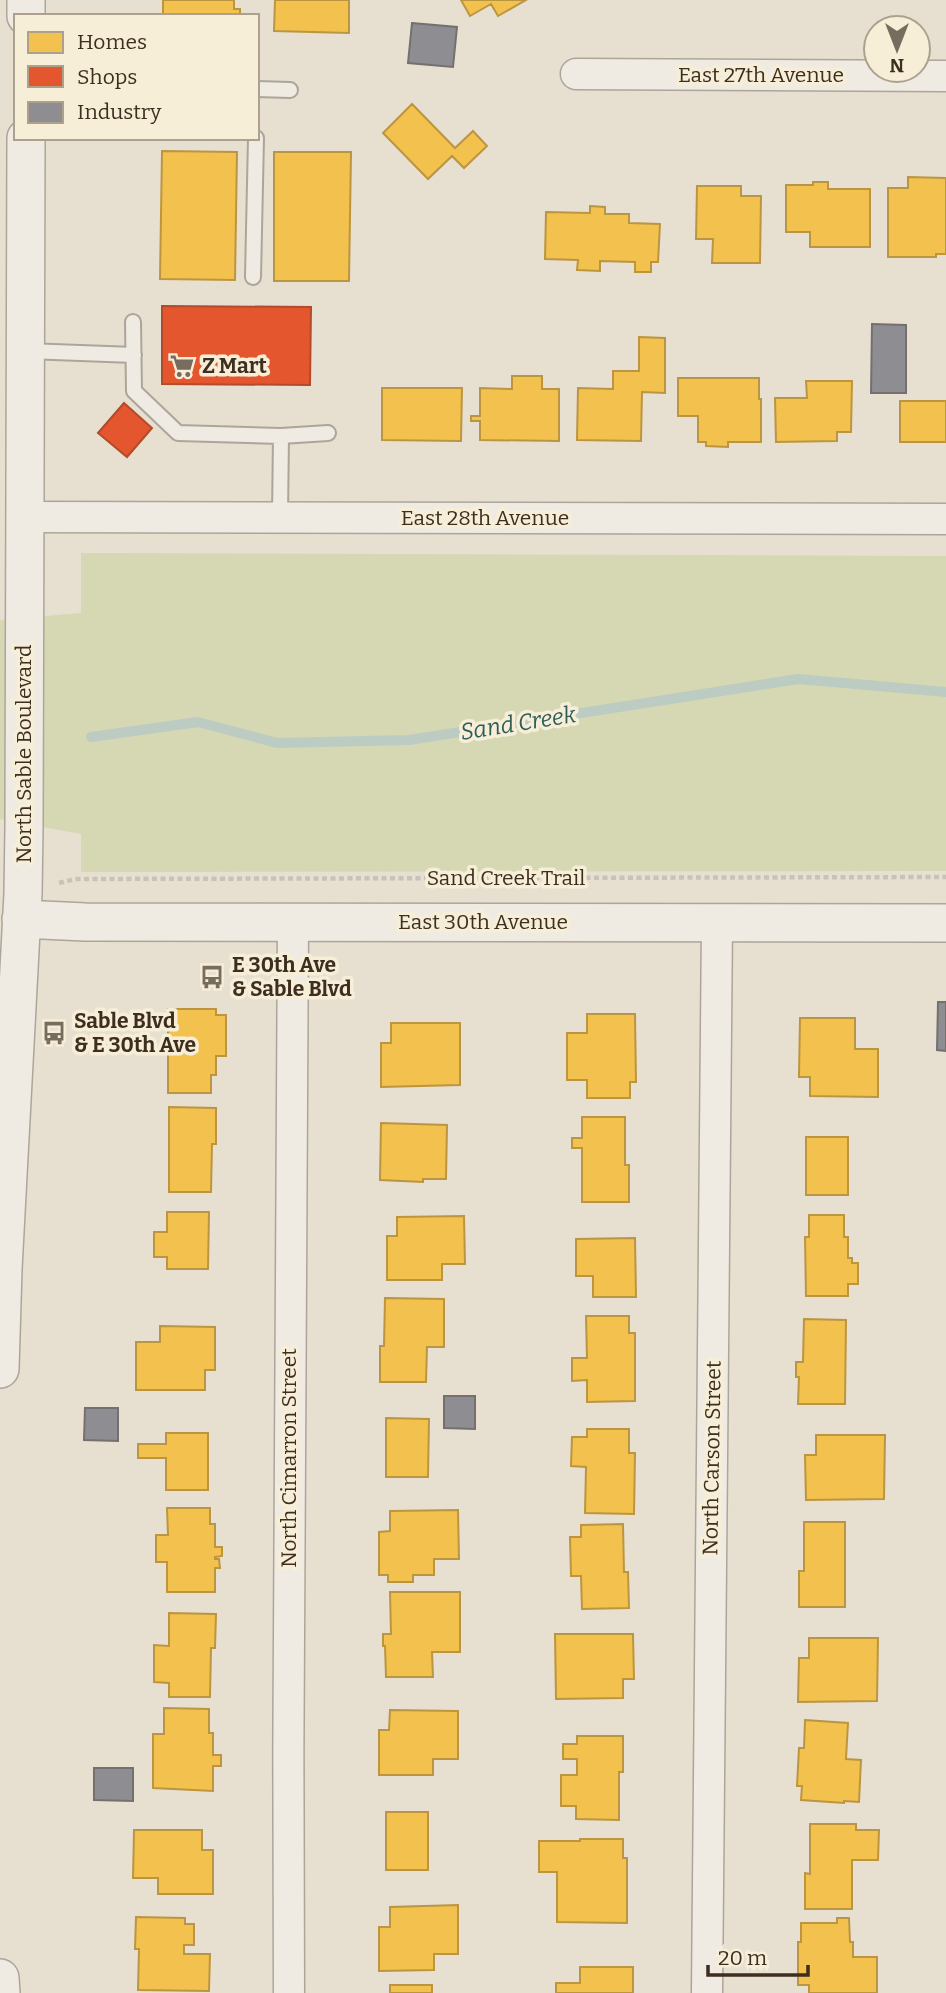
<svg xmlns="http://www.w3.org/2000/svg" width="946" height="1993" font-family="Bitter,serif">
	<rect width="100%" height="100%" fill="#e7e0d1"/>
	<path fill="#d6d7b3" d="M81 553 946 556V871L81 872V834L0 819V620L81 613Z"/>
	<path fill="#f2c14e" stroke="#bc9540" stroke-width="2" d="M163 0H234V9H240V16H163Z
		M275 0H349V33L274 31Z
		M461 0H526L498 16 491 4 470 16Z
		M412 104 455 148 473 131 487 146 464 168 452 156 428 179 383 133Z
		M162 151 237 152 235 280 160 279Z
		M274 152H351L349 281H274Z
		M908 177 946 178V254H936V257H888V188H908Z
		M813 182H828V189H870V247H810V232H786V185H813Z
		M697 186H741V196H761L760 263H712L713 239H696Z
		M590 206 605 207V214H629V223L660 224 658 262H651V272H635V262L600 261V271L577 270 578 260 545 259 546 212 590 213Z
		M639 337 665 338V393L642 392 641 441 577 440 578 388 613 389V371H639Z
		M512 376H542V389H559V441L480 440V421H471V416H480V388L512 389Z
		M678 378H759V399H761V442H728V447L706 446V442H698V416H678Z
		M806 381H852L851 432H837V441L776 442 775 398H807Z
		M382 388H462L461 441 382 440Z
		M900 401H946V442H900Z
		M168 1009H216V1015H226V1056H216V1075H211V1093H168Z
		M587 1014H635L636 1082H630V1098H587V1080H567V1033H587Z
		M800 1018H855V1049H878V1097L810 1096V1077H799Z
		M391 1023H460V1085L381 1087V1043H391Z
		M169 1107 216 1108V1144H212L211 1192H169Z
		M582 1117H625V1165H629V1202H582V1148H572V1138H582Z
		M381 1123 447 1125 446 1179H423V1182L380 1180Z
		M806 1137H848V1195H806Z
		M167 1212H209L208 1269H167V1257H154V1232H167Z
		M809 1215H844V1237H848V1258H852V1263H858V1284H848V1296H806L805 1237H809Z
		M464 1216 465 1264H442V1280H387V1236H397V1217Z
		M635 1238 636 1297H593V1276H576V1239Z
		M385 1298 444 1299V1347H427L426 1382H380V1346H384Z
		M586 1316H629V1333H635V1401L587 1402V1380L572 1381V1358H587Z
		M804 1319 846 1320 845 1404H798L799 1377H796V1362H803Z
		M160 1326 215 1327V1370H205V1390H136V1342H160Z
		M386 1418 429 1419 428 1477H386Z
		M587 1429H629V1453H635L634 1514 585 1513 586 1467 571 1466 572 1437H587Z
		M166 1433H208V1490H166V1458H138V1444H166Z
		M816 1435H885L884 1499 806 1500 805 1455H816Z
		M167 1508H210V1524H215V1547H222V1556L215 1557V1559H219L220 1568H215V1592H167V1562H156V1535H168Z
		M458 1510 459 1559H434V1575H413V1582H388V1575H379V1532L390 1531V1511Z
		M804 1522H845V1607H799V1571H804Z
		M623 1524 624 1572H628L629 1608 582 1609 581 1576H571L570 1537H581V1525Z
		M390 1592H460V1652H432L433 1677H386L385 1646H383V1634H391Z
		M169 1613 216 1614 215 1648H211L210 1697H169V1683L154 1682V1645L169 1646Z
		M555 1634H633L634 1679H623V1698L556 1699Z
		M809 1638H878L877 1701 798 1702 799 1658H809Z
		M164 1708 209 1709V1733H213V1755H221V1766H213V1791L153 1788V1734H164Z
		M390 1710 458 1711V1759H433V1775H379V1730H389Z
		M805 1720 848 1723 846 1759 861 1760 859 1802 844 1801V1803L801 1800 802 1786H797L799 1748H804Z
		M577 1736H623V1772H619V1820L576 1819V1806H561V1775H577V1759H563V1744H577Z
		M386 1812H428V1870H386Z
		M810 1824H856V1830H879L878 1860H852V1909H805V1873L810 1874Z
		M134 1830H202V1850H213V1894H158V1878H133Z
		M580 1839H623V1858H627V1923L557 1922V1872H539V1841H580Z
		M458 1905V1954H434V1970L379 1971V1927H390V1907Z
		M136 1917 185 1918V1924H194V1945H184V1954H210L209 1991 138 1990 139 1949H135Z
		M837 1918H849L850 1942H853V1957H877V1993H809V1985H798V1942H801V1923H837Z
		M580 1967H633V1993H556V1983H580Z
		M390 1985H432V1993H390Z"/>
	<path fill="#e4572e" stroke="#b24b2a" stroke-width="2" d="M162 306 311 307 310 385 162 384Z
		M124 403 152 428 127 457 98 433Z"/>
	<path fill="#8d8d92" stroke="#757070" stroke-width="2" d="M412 23 457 27 453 67 408 63Z
		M872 324 906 325V393H871Z
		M938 1002H946V1051L937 1050Z
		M444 1396H475V1429L444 1428Z
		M85 1408H118V1441L84 1440Z
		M94 1768H133V1801L94 1800Z"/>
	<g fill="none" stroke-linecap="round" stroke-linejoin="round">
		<path stroke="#bcccc2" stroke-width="10" d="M91 737 198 722 277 743 409 740 798 679 946 692"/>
		<g stroke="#ada599" stroke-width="18">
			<path id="service" d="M257 89 290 90
				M253 277 256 138
				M133 322 134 391 178 433 281 436 328 433
				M27 351 134 355
				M280 517 281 436"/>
		</g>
		<g stroke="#ada599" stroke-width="33">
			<path id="minor" d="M576 74 946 76
				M24 517 946 519
				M289 1993C287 1636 290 1279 293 922
				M707 1993 717 922"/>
		</g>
		<g stroke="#ada599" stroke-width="40">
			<path id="tertiary" d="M26 16V0
				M21 919 85 922 946 923
				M0 1369 3 1269 23 894 24 827 26 138
				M0 1978 1 1993"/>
		</g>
		<path stroke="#c8c2b9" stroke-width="4.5" stroke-dasharray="5 3.5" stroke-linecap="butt" d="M59 883 75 879 946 877"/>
		<use href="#service" stroke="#efebe3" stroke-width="14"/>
		<use href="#minor" stroke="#efebe3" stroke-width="30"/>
		<use href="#tertiary" stroke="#efebe3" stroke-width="37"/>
	</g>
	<defs>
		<g id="supermarket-bare" transform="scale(1.89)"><path d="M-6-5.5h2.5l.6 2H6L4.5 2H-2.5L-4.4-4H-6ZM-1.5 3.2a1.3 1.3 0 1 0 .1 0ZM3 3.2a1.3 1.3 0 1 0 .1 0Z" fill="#786c5e" stroke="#f7eed8" stroke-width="2.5" paint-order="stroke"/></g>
		<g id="bus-bare" transform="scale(1.89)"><path d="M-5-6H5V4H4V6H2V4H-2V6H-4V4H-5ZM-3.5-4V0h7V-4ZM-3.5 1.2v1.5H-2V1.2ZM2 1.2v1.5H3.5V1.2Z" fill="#786c5e" stroke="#f7eed8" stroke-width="2.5" paint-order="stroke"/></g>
	</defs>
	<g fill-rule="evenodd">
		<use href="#supermarket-bare" x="182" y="366"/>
		<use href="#bus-bare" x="212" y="977"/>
		<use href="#bus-bare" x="54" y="1033"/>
	</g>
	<g text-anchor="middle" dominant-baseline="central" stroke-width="7" stroke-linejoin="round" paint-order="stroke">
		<g font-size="21" fill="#3d2e20" stroke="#f7eed8">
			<text x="761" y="75">East 27th Avenue</text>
			<text x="485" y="518">East 28th Avenue</text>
			<text transform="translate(24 754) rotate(-90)">North Sable Boulevard</text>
			<text x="506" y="878">Sand Creek Trail</text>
			<text x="483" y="922">East 30th Avenue</text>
			<text transform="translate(289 1458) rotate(-90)">North Cimarron Street</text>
			<text transform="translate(712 1458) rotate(-89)">North Carson Street</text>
		</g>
		<g font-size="21" font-weight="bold" fill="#3d2e20" stroke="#f7eed8" text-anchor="start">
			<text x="202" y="366">Z Mart</text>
			<text x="232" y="965">E 30th Ave<tspan x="232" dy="24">&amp; Sable Blvd</tspan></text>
			<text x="74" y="1021">Sable Blvd<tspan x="74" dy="24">&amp; E 30th Ave</tspan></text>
		</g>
		<g font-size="23" font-style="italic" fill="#2f5d5a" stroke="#f7eed8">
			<text transform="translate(518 723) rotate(-9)">Sand Creek</text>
		</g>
	</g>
	<rect x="14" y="14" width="245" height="126" fill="#f7eed8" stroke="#ada18e" stroke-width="2"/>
	<rect x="28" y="32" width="35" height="21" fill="#f2c14e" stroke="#ada18e" stroke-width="2"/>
	<text x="77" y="49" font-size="21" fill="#3d2e20">Homes</text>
	<rect x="28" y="66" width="35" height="21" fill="#e4572e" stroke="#ada18e" stroke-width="2"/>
	<text x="77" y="84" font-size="21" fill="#3d2e20">Shops</text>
	<rect x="28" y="102" width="35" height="21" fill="#8d8d92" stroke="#ada18e" stroke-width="2"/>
	<text x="77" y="119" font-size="21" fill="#3d2e20">Industry</text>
	<g transform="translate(897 49) rotate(180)"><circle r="33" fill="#f7eed8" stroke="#ada18e" stroke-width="2"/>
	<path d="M0-5L12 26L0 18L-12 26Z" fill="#786c5e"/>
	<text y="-10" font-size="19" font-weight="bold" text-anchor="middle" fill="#3d2e20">N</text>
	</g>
	<path d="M708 1965v10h100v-10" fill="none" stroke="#3d2e20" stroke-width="3.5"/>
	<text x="718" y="1965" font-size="21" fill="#3d2e20" stroke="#f7eed8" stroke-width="5" paint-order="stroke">20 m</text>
</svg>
